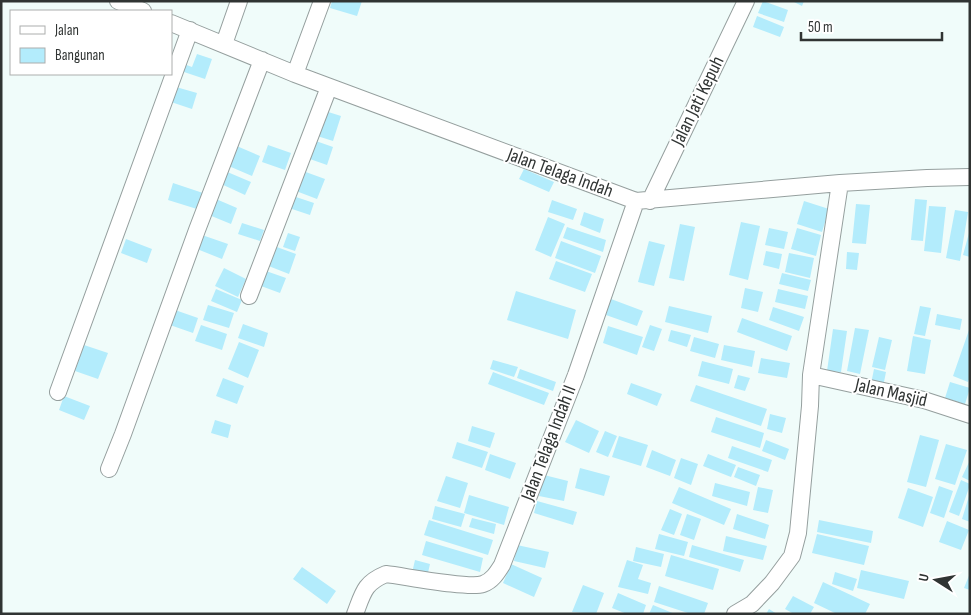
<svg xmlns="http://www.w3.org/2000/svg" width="971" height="615" font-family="'Sofia Sans Condensed',sans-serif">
	<rect width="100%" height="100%" fill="#f0fcfa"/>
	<path fill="#b3ecfc" d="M332 1H362L357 16 330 8Z
		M763 1 788 10 784 22 758 13Z
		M792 1H804L802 6Z
		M757 16 784 27 780 37 753 27Z
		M197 54 212 59 205 79 178 70 181 63 192 67Z
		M176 87 197 93 192 109 171 102Z
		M322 110 341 116 333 141 314 135Z
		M313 140 333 147 327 165 307 158Z
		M232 144 260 156 252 176 224 164Z
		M268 145 291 153 285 170 262 162Z
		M524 169 554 182 549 192 519 179Z
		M225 171 251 182 245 195 219 183Z
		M303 171 325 179 317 199 296 191Z
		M173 183 203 193 197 209 168 200Z
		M293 196 314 203 310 215 289 208Z
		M216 199 237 208 231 224 209 215Z
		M915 199 927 200 923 241 911 240Z
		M552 200 577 209 573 220 548 212Z
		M804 201 829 209 822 232 797 224Z
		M856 204 870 205 866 244 852 243Z
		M929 206 946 207 941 253 924 251Z
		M955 210 968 212 960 261 946 258Z
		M584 212 604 219 600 233 580 225Z
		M548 217 565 224 551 257 535 250Z
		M741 222 760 226 748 280 729 275Z
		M242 223 264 230 260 241 238 234Z
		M680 224 695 227 684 281 669 278Z
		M567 227 606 240 603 252 563 238Z
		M769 228 788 232 784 249 765 245Z
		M797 228 821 235 816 256 791 249Z
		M288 233 300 237 295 251 283 247Z
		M969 233H970V257L963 255Z
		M202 235 228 244 222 259 197 249Z
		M126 239 152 249 147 263 121 253Z
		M561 241 601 256 595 273 555 258Z
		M649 241 665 245 654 286 638 282Z
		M274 246 296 254 289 274 266 265Z
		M766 251 782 254 779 269 763 265Z
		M847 252 859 253 857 270 846 269Z
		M789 253 814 258 810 278 785 272Z
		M556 261 592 274 585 292 549 279Z
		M224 268 246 279 238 297 215 286Z
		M266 271 286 278 280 293 261 286Z
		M782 273 811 280 808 291 779 284Z
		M745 288 763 292 758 312 741 308Z
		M216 289 242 300 237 312 211 301Z
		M778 289 808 296 805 309 775 302Z
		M516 291 576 310 568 339 507 320Z
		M611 299 643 311 637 326 606 315Z
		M208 305 234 313 229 328 203 320Z
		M669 306 712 316 708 333 665 322Z
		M920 306 931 308 925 336 914 334Z
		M773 307 804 317 799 331 769 320Z
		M175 310 198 318 193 333 170 325Z
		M937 314 962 319 960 330 935 325Z
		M742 318 792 336 787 351 737 332Z
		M243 324 268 333 264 347 238 338Z
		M201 325 227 334 222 350 195 341Z
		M650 325 662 329 654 351 642 347Z
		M608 326 643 337 637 355 603 343Z
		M855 328 869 330 860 374 847 371Z
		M833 329 847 331 841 372 827 371Z
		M671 330 691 335 687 347 668 341Z
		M969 330 970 377 968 382 953 376Z
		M913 336 931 340 925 374 907 371Z
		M694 337 719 344 715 358 690 351Z
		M879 337 892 340 885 370 872 367Z
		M239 342 259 350 248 378 228 369Z
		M84 345 108 353 98 379 75 371Z
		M724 345 755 351 752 367 721 360Z
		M761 358 790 363 787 378 758 373Z
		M493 360 518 367 514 377 490 369Z
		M702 361 733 369 729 384 698 376Z
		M520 369 556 382 553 391 517 378Z
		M874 369 886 372 883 387 871 384Z
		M493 372 549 393 544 405 488 384Z
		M738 375 750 378 745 391 734 388Z
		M223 378 244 386 237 404 216 396Z
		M950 382 970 388 965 404 945 398Z
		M631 383 662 394 657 406 627 394Z
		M696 385 767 409 761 426 690 401Z
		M64 396 90 406 84 420 59 410Z
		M770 414 786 418 782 433 767 429Z
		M716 417 764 433 760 448 711 432Z
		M215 420 231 425 228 438 211 433Z
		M576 420 599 431 589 453 565 442Z
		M472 426 495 433 490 448 468 441Z
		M605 431 617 436 608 457 596 452Z
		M920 435 939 440 926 487 907 482Z
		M619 436 648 445 641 466 612 457Z
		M766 440 789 449 785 460 762 451Z
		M457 442 488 452 482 468 452 458Z
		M946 444 967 450 955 485 935 479Z
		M732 446 772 460 768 472 728 458Z
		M652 450 676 460 670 476 646 467Z
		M490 454 516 463 510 479 485 470Z
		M708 454 736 465 731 477 703 466Z
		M681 458 698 464 691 485 674 478Z
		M970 460V481L962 477Z
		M738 467 760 475 756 486 734 477Z
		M580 468 610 476 604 496 575 488Z
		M544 475 568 481 564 501 539 496Z
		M446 476 468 483 460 508 437 501Z
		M961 480 970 484V485L959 516 949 512Z
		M715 483 750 492 747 506 712 496Z
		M939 486 953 491 944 518 930 513Z
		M679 487 731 509 724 525 672 503Z
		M758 487 773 490 768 513 753 510Z
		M908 488 933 497 923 527 898 518Z
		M469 495 509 507 504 525 464 513Z
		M969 496H970V522L962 519Z
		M537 501 577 512 573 525 534 513Z
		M435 506 465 514 461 527 432 519Z
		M670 509 682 514 674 535 661 530Z
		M687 514 701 519 694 540 680 535Z
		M737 514 769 525 765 539 733 529Z
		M472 518 496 524 494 534 469 527Z
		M429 520 493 540 488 555 424 535Z
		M819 520 873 531 871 543 817 532Z
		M947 521 969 530 961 550 939 542Z
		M659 534 688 542 684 556 655 549Z
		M817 534 869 546 864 565 812 553Z
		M726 536 767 546 763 560 723 551Z
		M426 541 483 558 480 572 422 555Z
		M517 545 549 552 545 568 514 561Z
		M692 545 744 560 740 572 689 557Z
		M636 547 664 554 661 567 633 561Z
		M671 555 719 569 713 590 665 576Z
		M415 560 430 564 427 577 412 573Z
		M627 560 643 565 638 579 651 583 648 594 618 587Z
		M511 564 542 578 534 597 503 583Z
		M302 567 336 591 327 604 293 579Z
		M861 570 909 581 904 599 857 588Z
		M835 572 857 579 853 591 832 584Z
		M970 573V590L964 588Z
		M823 582 870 604 865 614H837L814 603Z
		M583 585 604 593 596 614 572 612Z
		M659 586 708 603 704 614H691L654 602Z
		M618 593 646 605 643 614H627L612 608Z
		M793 596 814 607 810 614H794L785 609Z
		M653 605 675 614H649Z
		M769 609 777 614H766Z"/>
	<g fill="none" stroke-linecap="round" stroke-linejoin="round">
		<g stroke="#959f9e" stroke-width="18">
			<path id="minor" d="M118 1 143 11
				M171 23 295 74 636 201 840 183 927 178 970 177
				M224 44 239 1
				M295 74 322 1
				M650 201 746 1
				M249 296 329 87
				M811 375 924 400 970 415
				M58 392 190 30
				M109 469 123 434 197 230 262 60
				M355 614C363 593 364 583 386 574 404 576 469 589 483 584 492 581 497 573 502 565L576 375 636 201
				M735 614 752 604 772 583 792 556 798 533 810 406 811 375 840 183"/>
		</g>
		<use href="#minor" stroke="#fff" stroke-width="16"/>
	</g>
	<g text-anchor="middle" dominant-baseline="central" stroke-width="4" stroke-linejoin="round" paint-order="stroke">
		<g font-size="19" fill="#303433" stroke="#fff">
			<text transform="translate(698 101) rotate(-64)">Jalan Jati Kepuh</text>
			<text transform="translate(560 173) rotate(20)">Jalan Telaga Indah</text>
			<text transform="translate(891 393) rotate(13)">Jalan Masjid</text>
			<text transform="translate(549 443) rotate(-69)">Jalan Telaga Indah II</text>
		</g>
	</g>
	<rect width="971" height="615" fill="none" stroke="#303433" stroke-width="5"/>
	<rect x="10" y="10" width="162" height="65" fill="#ffffff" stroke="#acaead"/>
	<rect x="20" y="26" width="25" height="8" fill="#ffffff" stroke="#acaead"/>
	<text x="55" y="35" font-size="15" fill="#303433">Jalan</text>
	<rect x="20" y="48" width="25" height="15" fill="#b3ecfc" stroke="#acaead"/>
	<text x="55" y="60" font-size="15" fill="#303433">Bangunan</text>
	<g transform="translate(936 580) rotate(281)" stroke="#ffffff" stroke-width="4" paint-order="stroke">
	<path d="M0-4L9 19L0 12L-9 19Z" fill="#303433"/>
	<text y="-8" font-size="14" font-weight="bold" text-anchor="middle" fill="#303433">U</text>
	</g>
	<path d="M801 32v8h141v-8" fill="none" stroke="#303433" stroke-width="2.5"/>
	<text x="808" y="32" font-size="15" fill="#303433" stroke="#ffffff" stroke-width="4" paint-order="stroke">50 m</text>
</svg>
